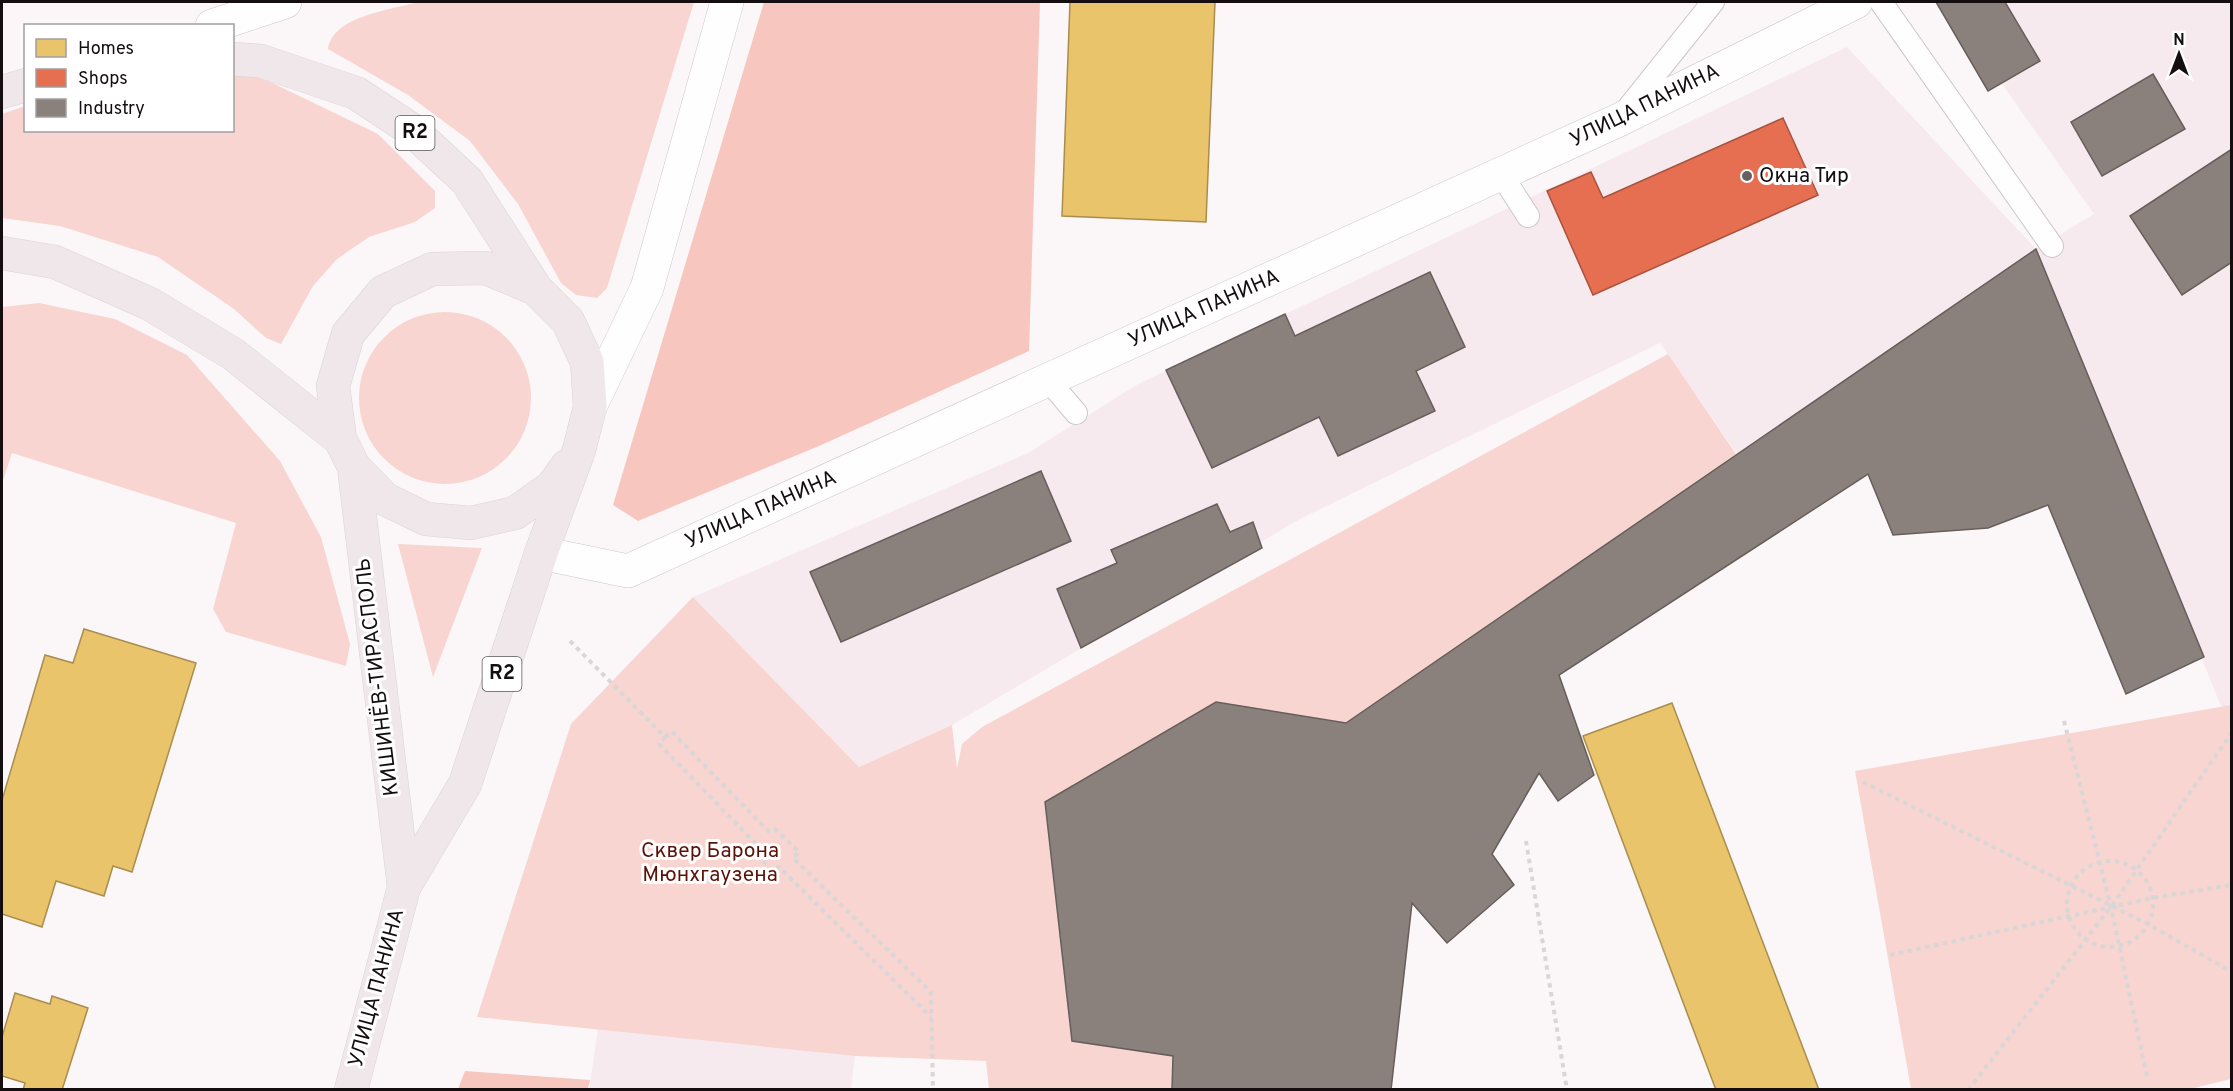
<svg xmlns="http://www.w3.org/2000/svg" width="2233" height="1091" font-family="Overpass,sans-serif">
	<rect width="100%" height="100%" fill="#fbf7f9"/>
	<path fill="#f7eaef" d="M1936 2H2231V731L2036 249 1737 454 1660 343 1300 519 952 725 859 767 693 597 1028 453 1138 384 1847 47 2036 249 2094 214 2002 84 1988 91Z
		M598 1028 855 1056 851 1089 589 1090Z"/>
	<path fill="#f8d5d0" d="M418 2H694L607 288 597 298 576 295 561 283 518 204 470 141 408 95 328 49C333 16 390 10 418 2Z
		M233 72 258 76 378 134 435 191V208L415 222 369 237 337 259 313 286 281 344 266 338 234 309 158 257 60 226 2 218V114L25 106 26 130H232Z
		M39 303 115 319 187 355 280 461 321 537 350 644 346 666 226 632 213 609 236 523 12 453 2 484V307Z
		M359 398a86 86 0 1 1 172 0a86 86 0 1 1-172 0Z
		M1668 354 1736 454 1346 723 1216 702 1045 802 1072 1040 1173 1056 1172 1089H989L986 1061 855 1056 477 1017 571 724 693 597 859 767 952 725 957 769 962 744 982 727Z
		M398 544 482 548 433 677Z
		M2231 705V1079L2186 1090 1911 1089 1855 771Z"/>
	<path fill="#f7c6be" d="M764 2H1040L1029 351 819 446 638 521 613 505Z
		M465 1071 590 1080 588 1089H458Z"/>
	<path fill="#e9c46a" stroke="#a98d4f" stroke-width="1.5" d="M1070 2H1215L1206 222 1062 216Z
		M84 629 196 663 132 872 113 866 104 896 56 881 42 927 2 914V800L45 655 73 663Z
		M1672 703 1819 1090H1716L1583 736Z
		M15 993 50 1004 52 996 88 1008 62 1090H23L25 1083 2 1076V1037Z"/>
	<path fill="#e76f51" stroke="#a8523e" stroke-width="1.5" d="M1783 118 1818 195 1593 295 1547 191 1591 172 1603 198Z"/>
	<path fill="#8a817c" stroke="#675e5c" stroke-width="1.5" d="M1936 2H2005L2040 61 1988 91Z
		M2153 74 2185 129 2102 176 2071 122Z
		M2232 149V262L2182 295 2130 216Z
		M2036 249 2204 657 2126 694 2048 505 1988 528 1893 535 1868 474 1559 675 1594 775 1558 801 1539 773 1492 854 1514 885 1447 943 1412 903 1391 1090H1172L1173 1056 1072 1041 1045 802 1216 702 1346 723Z
		M1430 272 1465 347 1416 371 1435 411 1338 456 1319 417 1212 468 1166 370 1285 314 1295 336Z
		M1041 471 1071 541 841 642 810 572Z
		M1217 504 1230 532 1253 522 1262 548 1081 648 1057 589 1117 563 1111 550Z"/>
	<g fill="none" stroke-linecap="round" stroke-linejoin="round">
		<g stroke="#cdc7ca" stroke-width="24">
			<path id="service" d="M1881 2 2052 246
				M1625 112 1713 2
				M1501 174 1528 216
				M1048 380 1076 413"/>
		</g>
		<g stroke="#cdc7ca" stroke-width="34">
			<path id="minor" d="M541 553 628 571 1619 120 1856 2"/>
		</g>
		<g stroke="#cdc7ca" stroke-width="34">
			<path id="tertiary" d="M212 26 285 2
				M590 407 647 288 727 2"/>
		</g>
		<g stroke="#d8d5d6" stroke-width="34">
			<path id="primary" d="M232 59 261 61 356 93 412 130 467 181 536 289 568 321 587 362 590 407 579 450 541 553 465 784 404 887 351 1090
				M2 92 26 85
				M2 253 55 262 150 304 233 354 340 439
				M536 289 486 268 432 269 383 292 348 334 333 386 340 439 354 467 385 499 426 519 471 523 515 513 552 487 567 466
				M354 467 404 887"/>
		</g>
		<path stroke="#d8d6d7" stroke-width="4" stroke-dasharray="4.5 4.5" stroke-linecap="butt" d="M570 641 665 737 672 732 768 831 775 829 799 852 793 858 931 992 933 1090
			M2064 721 2111 907 2147 1077
			M665 737 659 744 755 843 751 848 773 871 779 867 931 1017
			M1863 782 2148 924 2232 972
			M1526 841 1567 1090
			M2067 904a43 43 0 1 1 86 0a43 43 0 1 1-86 0Z
			M1890 955 2152 898 2232 885
			M1968 1090 2111 907 2232 732"/>
		<use href="#service" stroke="#fefefe" stroke-width="22"/>
		<use href="#minor" stroke="#fefefe" stroke-width="33"/>
		<use href="#tertiary" stroke="#fefefe" stroke-width="33"/>
		<use href="#primary" stroke="#efe7e9" stroke-width="33"/>
	</g>
	<circle fill="#666062" stroke="#fff" stroke-width="2" cx="1747" cy="176" r="6"/>
	<g text-anchor="middle" dominant-baseline="central" stroke-width="6" stroke-linejoin="round" paint-order="stroke">
		<g fill="#fff" stroke="#5b5658" stroke-width="1.5">
			<rect x="395.5" y="116" width="39" height="34" rx="4.5"/>
			<rect x="482.5" y="657" width="39" height="34" rx="4.5"/>
		</g>
		<g font-size="20" font-weight="bold" fill="#150e11">
			<text x="415" y="133">R2</text>
			<text x="502" y="674">R2</text>
		</g>
		<g font-size="21" fill="#150e11" stroke="#fff">
			<text transform="translate(1645 106) rotate(-26)">УЛИЦА ПАНИНА</text>
			<text transform="translate(1204 309) rotate(-24)">УЛИЦА ПАНИНА</text>
			<text transform="translate(761 510) rotate(-24)">УЛИЦА ПАНИНА</text>
			<text transform="translate(378 677) rotate(-97)">КИШИНЁВ-ТИРАСПОЛЬ</text>
			<text transform="translate(377 988) rotate(-75)">УЛИЦА ПАНИНА</text>
		</g>
		<g font-size="21" fill="#150e11" stroke="#fff" text-anchor="start">
			<text x="1759" y="176">Окна Тир</text>
		</g>
		<g font-size="21" fill="#5c1208" stroke="#fff">
			<text x="710" y="851">Сквер Барона<tspan x="710" dy="24">Мюнхгаузена</tspan></text>
		</g>
	</g>
	<rect width="2233" height="1091" fill="none" stroke="#150e11" stroke-width="6"/>
	<rect x="24" y="24" width="210" height="108" fill="#ffffff" stroke="#a19fa0" stroke-width="1.5"/>
	<rect x="36" y="39" width="30" height="18" fill="#e9c46a" stroke="#a19fa0" stroke-width="1.5"/>
	<text x="78" y="54" font-size="18" fill="#150e11">Homes</text>
	<rect x="36" y="69" width="30" height="18" fill="#e76f51" stroke="#a19fa0" stroke-width="1.5"/>
	<text x="78" y="84" font-size="18" fill="#150e11">Shops</text>
	<rect x="36" y="99" width="30" height="18" fill="#8a817c" stroke="#a19fa0" stroke-width="1.5"/>
	<text x="78" y="114" font-size="18" fill="#150e11">Industry</text>
	<g transform="translate(2179 54)" stroke="#ffffff" stroke-width="4.5" paint-order="stroke">
	<path d="M0-4.5L10 22L0 15L-10 22Z" fill="#150e11"/>
	<text y="-9" font-size="16" font-weight="bold" text-anchor="middle" fill="#150e11">N</text>
	</g>
</svg>
